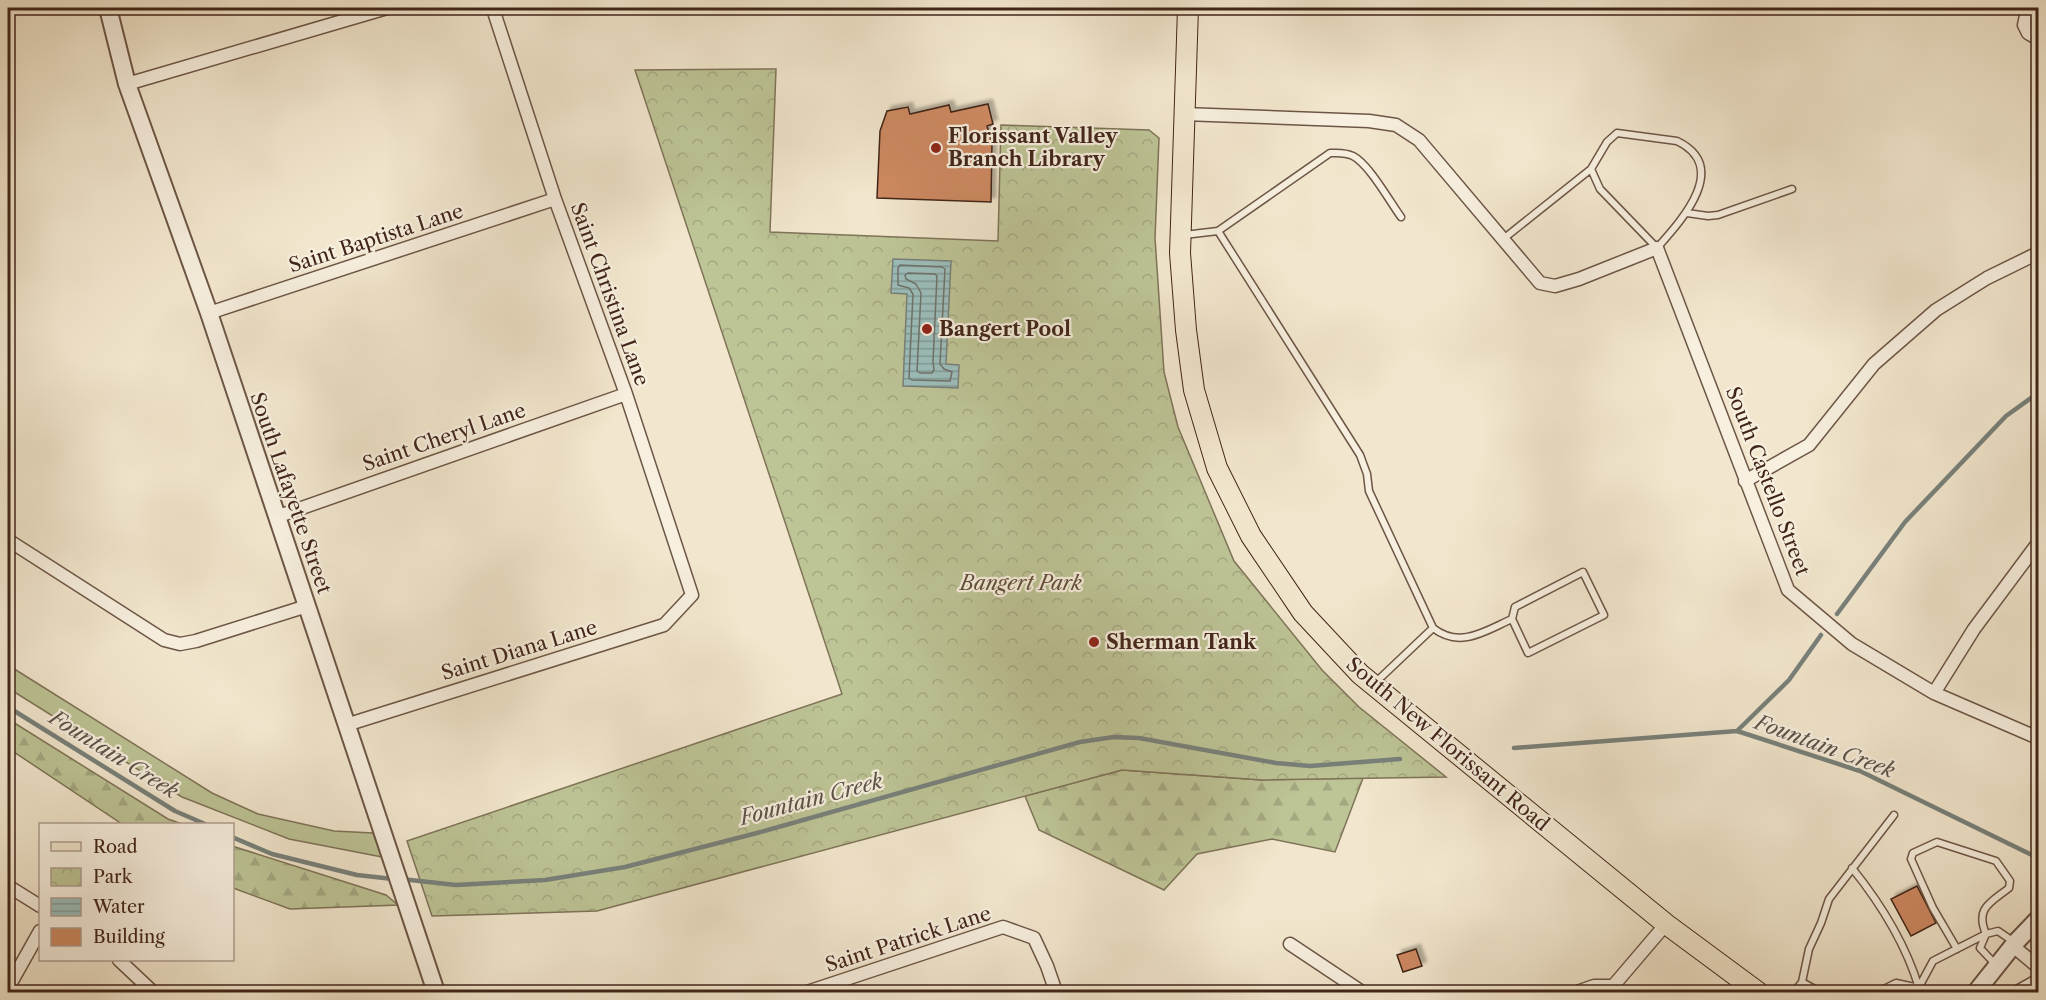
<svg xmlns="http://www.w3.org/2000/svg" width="2046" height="1000" font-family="'Libre Caslon Text',serif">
	<defs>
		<pattern id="forest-firs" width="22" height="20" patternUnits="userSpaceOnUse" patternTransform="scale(1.5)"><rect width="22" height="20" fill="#bdc496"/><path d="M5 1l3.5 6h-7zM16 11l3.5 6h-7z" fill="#a4a881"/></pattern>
		<pattern id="park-crowns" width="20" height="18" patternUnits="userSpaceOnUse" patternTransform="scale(1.5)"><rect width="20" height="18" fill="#bdc496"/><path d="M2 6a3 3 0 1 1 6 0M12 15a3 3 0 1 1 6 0" fill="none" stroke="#a4a881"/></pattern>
		<pattern id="water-rules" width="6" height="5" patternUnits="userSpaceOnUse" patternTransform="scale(1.5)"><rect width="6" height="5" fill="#9cbfbd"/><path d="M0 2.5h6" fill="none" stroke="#819b99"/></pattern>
		<filter id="shadow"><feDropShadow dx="4.5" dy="-4.5" stdDeviation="1.5" flood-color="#0004"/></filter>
	</defs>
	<rect width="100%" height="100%" fill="#f2e7ce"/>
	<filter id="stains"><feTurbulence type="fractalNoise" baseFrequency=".00333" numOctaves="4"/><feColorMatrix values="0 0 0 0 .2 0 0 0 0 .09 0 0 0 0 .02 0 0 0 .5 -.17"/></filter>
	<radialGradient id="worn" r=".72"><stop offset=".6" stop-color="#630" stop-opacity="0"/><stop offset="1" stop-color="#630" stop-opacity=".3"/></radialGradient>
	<path fill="#bdc496" stroke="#7f7458" stroke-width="1.5" d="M8 665 212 793 258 814 334 831 373 833 382 857 289 839 182 797 8 688Z"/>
	<path fill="url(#forest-firs)" stroke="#7f7458" stroke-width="1.5" d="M8 719 168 819 182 824H122L8 748Z
		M1122 770 1262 780 1363 778 1335 852 1272 839 1197 854 1164 890 1039 830 1025 796Z
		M232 846 386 895 398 905 290 909 233 888Z"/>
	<path fill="url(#park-crowns)" stroke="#7f7458" stroke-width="1.5" d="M776 69 770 232 998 241 1001 125 1149 130 1159 138 1155 238 1164 372 1178 427 1234 561 1322 670 1359 707 1446 777 1262 780 1122 770 597 911 432 916 407 841 842 694 635 70Z"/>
	<path fill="url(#water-rules)" stroke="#78817b" stroke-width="1.5" d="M893 259 951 261 946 364 959 365 958 388 903 386 907 294 891 293Z"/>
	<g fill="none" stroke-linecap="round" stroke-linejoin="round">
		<path stroke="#6e726b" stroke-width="1.5" d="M900 265 942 267 945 269 940 364 944 369 952 372 950 381 912 380 909 378 913 294 909 288 898 285V268Z
			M908 273 935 274 937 276 933 362 934 370 932 373H920L917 371 921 293 916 284 906 279 905 275Z"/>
		<path stroke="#78817b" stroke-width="4.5" d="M1837 614 1905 522 2006 416 2038 393
			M8 707 175 811 205 824
			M1737 731 1789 680 1821 635
			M1514 748 1737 731 1860 771 2038 858
			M232 837 272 854 357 875 393 879
			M401 879 456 885 545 880 625 867 757 833 1080 742 1114 737 1139 738 1276 763 1310 766 1400 759"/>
	</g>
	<path fill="#cd8962" stroke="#412519" stroke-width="1.5" filter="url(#shadow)" d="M988 104 993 124 987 126 992 142 991 202 877 198 880 131 887 111 908 107 910 114 949 105 951 112Z
		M1917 886 1936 923 1911 936 1891 899Z
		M1416 949 1422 966 1403 972 1397 955Z"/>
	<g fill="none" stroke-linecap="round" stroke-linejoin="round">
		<g stroke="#6d5646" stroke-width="9">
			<path id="service" d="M1687 213 1708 216 1718 215 1792 189
				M1218 231 1360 455 1367 474 1369 491 1433 628 1375 683
				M1184 235 1218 231 1330 153C1338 153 1345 152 1353 156 1369 164 1390 202 1401 217
				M1502 240 1591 169 1607 142 1617 133 1677 141C1731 167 1681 221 1657 248L1600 189 1591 169
				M1433 628C1460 649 1485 631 1512 619L1528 653 1604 615 1583 572 1515 607 1512 619
				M1852 868C1881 904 1906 945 1919 988
				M1957 949 1933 908 1911 859 1913 853 1937 842 1996 861 2010 881 2009 888C1990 903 1975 908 1986 934L1980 948 1996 965
				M1802 982 1820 992
				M1919 987 1933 961 1986 934 1998 931 2014 942
				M1794 992 1802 982 1809 949 1821 923 1829 899 1894 815
				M1878 992 1896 983 1919 988
				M2011 992 2038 977"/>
		</g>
		<g stroke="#6d5646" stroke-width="15">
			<path id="minor" d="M2030 8 2027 11 2024 25 2028 33 2038 39
				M127 84 387 8
				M1184 114 1369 121 1396 125 1419 140 1540 283 1555 286 1579 279 1657 248 1788 590 1852 644 1934 693 2038 738
				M209 313 555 199
				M1745 481 1809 445 1874 364 1936 310 1987 278 2038 253
				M276 517 626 394
				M8 540 164 640 180 644 196 641 307 606
				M1934 693 1974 629 2038 543
				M346 725 664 625 692 595 626 394 555 199 493 9 490 8
				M8 886 40 906
				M1290 944 1362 992
				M2013 946 2038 967
				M119 960 153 992
				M8 988 40 931
				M807 992 1003 927 1034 938 1047 966 1056 992
				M1577 992 1594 986H1613
				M1608 992 1666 924"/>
		</g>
		<g stroke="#6d5646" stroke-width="20">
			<path id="tertiary" d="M108 8 127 84 209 313 436 992
				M1976 992 2015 943 2038 919"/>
		</g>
		<g stroke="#412519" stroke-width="22">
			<path id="primary" d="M1188 8 1180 253 1186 330 1194 390 1217 468 1251 536 1303 613 1360 674 1666 924 1758 992"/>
		</g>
		<use href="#service" stroke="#f7efdf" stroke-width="6"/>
		<use href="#minor" stroke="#f7efdf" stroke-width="12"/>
		<use href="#tertiary" stroke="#f7efdf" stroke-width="16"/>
		<use href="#primary" stroke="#f2e7ce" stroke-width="20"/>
	</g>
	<g fill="#8f2418" stroke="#f7efdf" stroke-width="2">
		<circle cx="936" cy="148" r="6"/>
		<circle cx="927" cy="329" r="6"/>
		<circle cx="1094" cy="642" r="6"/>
	</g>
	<g text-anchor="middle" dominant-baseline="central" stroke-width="4.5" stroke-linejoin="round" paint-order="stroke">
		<g font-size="20" font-weight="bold" fill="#412519" stroke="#f7efdf" text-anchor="start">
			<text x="948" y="136">Florissant Valley<tspan x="948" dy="23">Branch Library</tspan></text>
			<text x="939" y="329">Bangert Pool</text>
			<text x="1106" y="642">Sherman Tank</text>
		</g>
		<g font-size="20" fill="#412519" stroke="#f7efdf">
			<text transform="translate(376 238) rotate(-18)">Saint Baptista Lane</text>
			<text transform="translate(610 294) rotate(70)">Saint Christina Lane</text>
			<text transform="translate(444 437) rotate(-19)">Saint Cheryl Lane</text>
			<text transform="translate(1768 481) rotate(69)">South Castello Street</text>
			<text transform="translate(291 493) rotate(71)">South Lafayette Street</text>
			<text transform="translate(519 650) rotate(-17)">Saint Diana Lane</text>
			<text transform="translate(1448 744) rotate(40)">South New Florissant Road</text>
			<text transform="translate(908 939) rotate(-18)">Saint Patrick Lane</text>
		</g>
		<g font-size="20" font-style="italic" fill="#604d38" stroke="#f7efdf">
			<text x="1021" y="583">Bangert Park</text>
		</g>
		<g font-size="21" font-style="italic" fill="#5c534a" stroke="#f7efdf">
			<text transform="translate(1825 746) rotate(20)">Fountain Creek</text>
			<text transform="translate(114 754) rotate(32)">Fountain Creek</text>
			<text transform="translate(811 799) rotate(-15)">Fountain Creek</text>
		</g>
	</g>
	<rect width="2046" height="1000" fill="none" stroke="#f2e7ce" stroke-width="30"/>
	<rect x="9" y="9" width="2028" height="982" fill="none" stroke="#412519" stroke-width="3"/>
	<rect x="15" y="15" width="2016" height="970" fill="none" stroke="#412519" stroke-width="1.5"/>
	<rect x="39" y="823" width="195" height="138" fill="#f7efdf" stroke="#ae9e90" stroke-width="1.5"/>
	<rect x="51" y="842" width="30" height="9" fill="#f2e7ce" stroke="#ae9e90" stroke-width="1.5"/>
	<text x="93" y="853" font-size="18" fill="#412519">Road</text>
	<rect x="51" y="868" width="30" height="18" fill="url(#park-crowns)" stroke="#ae9e90" stroke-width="1.5"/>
	<text x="93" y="883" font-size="18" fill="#412519">Park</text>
	<rect x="51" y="898" width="30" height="18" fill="url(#water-rules)" stroke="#ae9e90" stroke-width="1.5"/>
	<text x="93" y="913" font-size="18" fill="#412519">Water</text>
	<rect x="51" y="928" width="30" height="18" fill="#cd8962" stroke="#ae9e90" stroke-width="1.5"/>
	<text x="93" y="943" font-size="18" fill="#412519">Building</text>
	<rect width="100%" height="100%" filter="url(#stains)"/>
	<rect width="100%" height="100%" fill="url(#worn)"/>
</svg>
